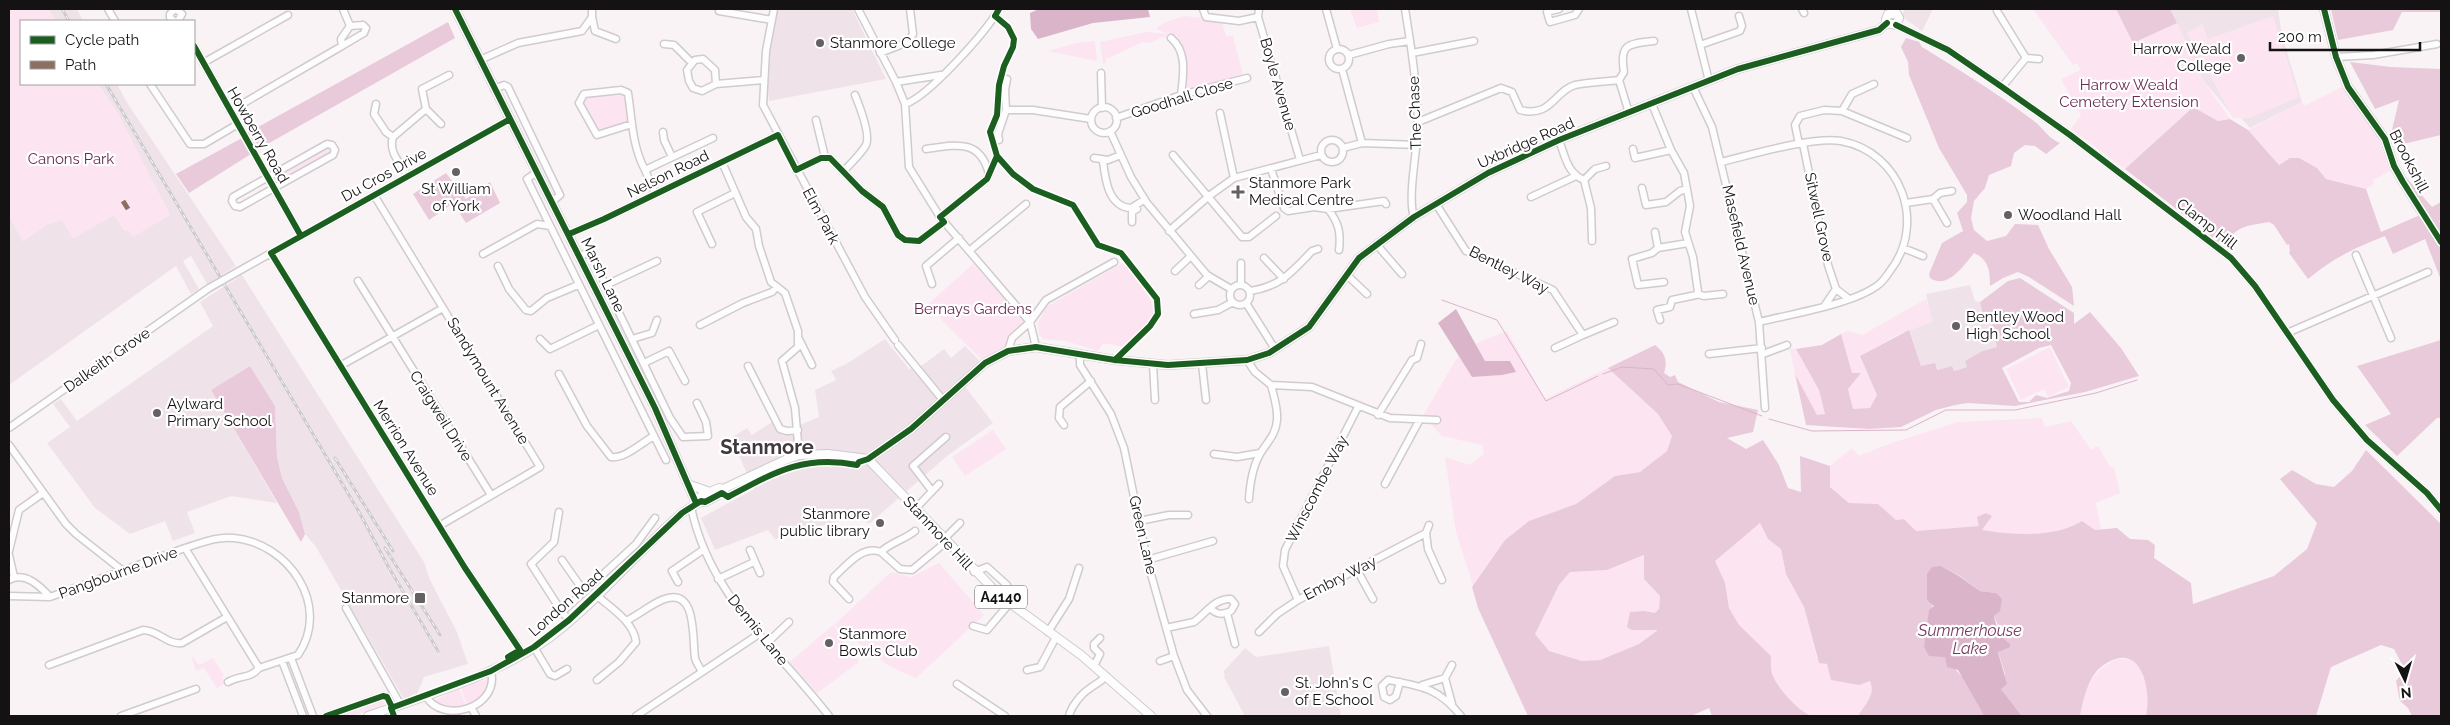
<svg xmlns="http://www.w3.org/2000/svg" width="2450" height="725" font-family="Raleway,sans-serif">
	<rect width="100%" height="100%" fill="#f9f3f6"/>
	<path fill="#efe3e9" d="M48 9H77L83 21H56Z
		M778 9H852L886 79 769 101 766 75Z
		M1905 9H1933L1922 31 1901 16Z
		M2170 9H2278L2282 36 2302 102 2250 128 2240 117 2233 116 2203 80Z
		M98 84H117L128 104 236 266 207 284 191 256 183 261 199 289 191 294 176 266 9 385V216L23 241 48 224 62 220 73 238 114 215 125 231 170 215 117 112Z
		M242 275 424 562 430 580 457 632 468 664 424 677 417 694 404 699 316 547 305 534 299 512 282 478 277 457 275 406 250 366 211 390 277 503 231 496 187 512 195 533 173 541 165 521 130 534 95 508 47 443 70 427 53 404 61 399 77 421 213 326 200 302Z
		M1970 285 1975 301 1980 302 1982 311 1990 319 1997 347 1982 351 1965 361 1967 367 1953 371 1951 366 1937 370 1921 366 1909 330 1932 322 1926 294Z
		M885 339 909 369 920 367 944 349 951 358 965 346 980 361 960 380 993 423 947 456 869 524 860 515 775 539 768 530 715 550 701 518 754 489 731 438 747 428 752 435 777 419 782 427 792 428 819 417 815 390 836 380 831 371 846 364Z
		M1329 646 1341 716H1245L1224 677 1225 675 1223 672 1245 648 1256 657Z"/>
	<path fill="#fce4f0" d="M9 9H48L56 21H21V84H98L117 112 170 215 133 237 127 230 125 231 114 215 73 238 62 220 48 224 23 241 9 216Z
		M1350 9H1377L1379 22 1357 28Z
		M2033 9H2116L2133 43 2177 23 2203 80 2230 119 2218 121 2192 107 2125 169 2071 129 2081 115 2061 79 2081 70 2077 63 2073 65Z
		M1184 16 1221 20 1226 36H1233L1243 75 1185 90 1187 68 1177 36 1169 33 1164 38 1161 37 1150 43 1143 42 1106 59 1105 64H1103L1100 42 1146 32 1168 34 1156 29 1163 23Z
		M2273 16 2299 97 2250 118H2233L2187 33 2202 24 2208 39Z
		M1095 41 1097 61 1048 51 1076 43Z
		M2342 87 2375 129 2390 171 2373 180 2374 184 2366 189 2326 179 2317 168 2290 158 2279 165 2248 130 2302 102 2304 106Z
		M620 91 627 95 630 121 602 134 595 131 581 103 585 96Z
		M329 146 332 153 277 184 273 176Z
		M1123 263 1144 284 1155 312 1147 328 1124 347 1103 343 1098 351 1066 341 1043 339 1039 335 1038 323 1046 307Z
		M973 264 1025 321 1008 335 1004 350 981 359 927 305Z
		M1926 299 1933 322 1899 334 1860 356 1877 395 1870 408 1853 409 1848 389 1860 373 1852 374 1841 334 1847 331 1862 335Z
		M1507 331 1545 399 1608 368 1658 414 1672 436 1667 451 1640 472 1615 476 1576 504 1529 521 1505 540 1473 585 1456 532 1445 457 1470 465 1484 454 1482 445 1442 436 1423 416 1455 361 1459 357 1472 377 1502 375 1516 372 1510 361H1485L1475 344Z
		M2050 347 2069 387 2048 397 2044 389 2021 400 2006 369Z
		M1790 349H1796L1819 390 1825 414 1817 415 1795 374Z
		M2042 418 2045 427 2071 421 2091 450 2098 446 2110 467H2114L2120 493 2096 503 2101 529 2095 530 2082 521C2054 538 2012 535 1981 530L1992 516 1986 513 1979 526 1916 531 1904 519 1896 520 1878 504 1850 503 1830 487V466L1852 448 1859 456 1889 444 1958 422Z
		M993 430 1006 449 965 476 952 457Z
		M1760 523 1768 539 1781 549 1786 574 1804 607 1817 659 1853 683 1859 685 1870 681C1876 696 1866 704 1858 716H1811C1798 710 1779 690 1773 676 1770 671 1771 662 1771 656L1739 625 1729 608 1725 583 1714 561Z
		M1645 555 1644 579 1660 596 1659 609 1656 613 1644 611 1632 630H1659L1639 644 1599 660 1582 661 1549 651 1535 634 1559 585 1570 572 1607 570Z
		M939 563 984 615 916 678 889 666 834 625 891 572 911 577Z
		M833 625 859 662 817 693 790 662Z
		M191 655 199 665 213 658 224 675 222 677 225 683 217 688 204 668 196 671Z
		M2117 659C2122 659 2129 658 2133 660 2149 667 2149 703 2146 716H2080C2086 688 2090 672 2117 659Z
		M488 679C490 691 479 702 467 706L461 688Z
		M459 689 466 706 446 709 433 701Z
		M384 698 387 703 354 716H331Z"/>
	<path fill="#e9cada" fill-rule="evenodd" d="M2116 9H2170L2177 23 2133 43Z
		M2331 9H2441V12H2402L2393 30 2338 40Z
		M448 22 455 38 257 150 247 133Z
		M1906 38 1919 42 1922 47C1960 70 1998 94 2034 121 2043 128 2049 139 2060 143L2046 154 2035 146 2025 145 2014 153 2011 166 1989 175 1985 188 1974 201 1971 218 1974 230 1987 241 2006 236 2015 224 2038 225 2049 249 2072 287 2074 306 2029 277 2018 272 2003 278 1990 286C1990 271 1989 260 1974 253 1964 265 1948 290 1930 278L1929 274 1942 243 1963 231 1957 213 1967 202V195L1939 148 1909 75 1908 62 1901 47Z
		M2350 62 2391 67 2441 69V135L2399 145 2391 134 2399 100 2375 109Z
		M2193 107 2218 121 2230 119 2248 130 2279 165 2290 158H2299L2317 168 2326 179 2366 189 2381 232 2420 215 2405 176 2432 207 2441 202V220L2439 221 2441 225V280L2425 239 2393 254 2385 236C2354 248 2332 259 2308 279L2289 253 2290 251 2289 244 2287 245 2274 225 2269 222C2247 226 2235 225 2225 247L2125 169Z
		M242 138 251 154 189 193 176 174Z
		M446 173 466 199 490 182 500 203 466 223 453 203 429 220 413 194Z
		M2020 278 2074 313V324L2090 312 2121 348 2139 376 2085 392 2015 406 1968 403 1955 405 1936 410 1901 427 1869 429 1806 425 1795 374 1817 415 1825 414 1819 390 1796 349 1822 345 1841 334 1852 373H1861L1848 389 1853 409 1870 408 1877 395 1860 356 1909 330 1921 366 1935 363 1937 370 1952 366 1954 371 1967 367 1965 361 1982 351 1997 347 1990 320 1982 311 1980 302 2008 281ZM2051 345 2071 383 2069 391 2047 398 2036 395 2029 402H2019L2002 368 2039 348Z
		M2441 340V418H2437L2397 456 2365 425 2391 414 2357 366Z
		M1655 345C1665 353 1668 360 1664 373L1670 377 1675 375 1678 382 1719 402 1758 410 1753 432 1727 438 1746 449 1763 440 1779 465 1788 488 1801 492 1800 456 1830 466V487L1849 503 1878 504 1896 520 1904 519 1916 531 1979 526 1977 517 1986 513 1992 516 1982 530C2012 535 2055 538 2082 521L2095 530 2117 528 2130 539 2148 540 2155 545 2154 558 2191 583 2193 604 2274 576 2307 549 2317 523 2280 479 2292 470 2316 484 2334 487 2352 471 2366 450 2441 524V716H2412L2408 708 2400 701 2396 681 2405 670 2394 649 2381 645 2331 667 2316 716H2146C2152 687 2140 637 2101 667 2088 677 2083 701 2080 716H2022L2001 689 2005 674 1998 651 2001 649 2004 640 1994 616 1999 597 1996 593 1980 591 1960 576 1941 566 1928 626 1945 657 1962 677 1984 716H1858C1865 704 1876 696 1870 681L1859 685 1831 680 1827 664 1819 663 1804 607 1786 574 1781 549 1768 539 1760 523 1715 561 1725 583 1729 608 1739 625 1771 656C1771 662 1770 671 1773 676 1779 690 1798 710 1811 716H1712L1709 708 1691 716H1528L1478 608 1472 587 1505 540 1529 521 1576 504 1615 476 1640 472 1667 451 1672 436 1658 414 1608 368ZM1644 555V579L1660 596 1659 609 1655 613 1644 611 1630 612 1627 627 1632 630H1658L1639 644 1600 660 1582 661 1549 651 1535 634 1559 585 1570 572 1607 570Z
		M250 366 275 406 277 457 282 478 299 512 305 534 301 542 211 390Z"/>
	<path fill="#dab5c9" d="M1039 9H1148L1150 17 1093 23 1038 39 1031 29 1030 13Z
		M1456 309 1485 361H1510L1516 372 1502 375 1472 377 1438 323Z
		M1941 566 1959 576 1980 591 1996 593 2002 599 2000 611 1994 616C1996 627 2001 638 2010 644V647L1998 652 2007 684 2001 689 2022 716H1984L1958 670 1947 667 1945 657 1929 656 1924 647 1929 610 1934 606 1927 600V574L1932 567Z"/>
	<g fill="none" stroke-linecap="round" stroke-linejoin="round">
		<path stroke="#dab5c9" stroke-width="1" d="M1442 300 1497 320 1546 401 1598 376
			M1603 374 1622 367 1654 369 1668 385 1678 384 1762 416
			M1769 419 1812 431 1906 430 1946 410H2015L2096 393 2137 380"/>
		<g stroke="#d0cbce" stroke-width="9">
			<path id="minor" d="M108 9 115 21
				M176 9 182 14 178 21
				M719 9V11L772 20
				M774 9 766 51 763 105 865 297 895 340
				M858 9 896 82 905 104 909 167 940 217 1030 322 1036 347
				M1203 9 1206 17 1239 21 1258 17
				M1259 9 1258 17 1300 160
				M1326 9 1337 49
				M1405 9C1411 46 1417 84 1418 123 1418 147 1407 197 1414 217
				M1559 9 1547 12 1550 22 1575 15 1579 9
				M1691 9 1709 81
				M1802 9 1804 13
				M1997 11 2026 58 2002 87
				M592 17 595 31 616 39
				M174 21 170 18V14L175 9
				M1896 25 1948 50 2002 87 2070 135 2231 258 2255 286 2333 400 2367 440 2427 493 2441 510
				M1171 38C1188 52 1183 76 1181 95
				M664 44 674 45 692 63
				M1700 45 1740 31 1742 26 1739 16
				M194 46 301 236
				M342 46 364 33 366 28 363 25 350 26
				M1329 59a10 10 0 1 1 20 0a10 10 0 1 1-20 0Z
				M880 53 908 42 913 34 910 9
				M1412 53 1474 41
				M1349 55 1389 44 1410 41
				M2336 57 2373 55 2437 44
				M2026 58 2039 59
				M703 59 715 70 716 84 702 91 693 88 689 81 687 70 695 60Z
				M480 60 518 43 582 31 592 17V9
				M203 63 288 15
				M1342 69 1362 143
				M1101 73 1102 108
				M1619 80 1624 72C1619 43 1629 44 1654 41
				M896 82 941 75
				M150 84 190 144H204L238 124
				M716 84 764 80
				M1693 87 1712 127 1759 322 1765 408
				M494 89 504 85 508 87 560 195 553 201
				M376 104 374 114 386 132 393 137
				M905 104C928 97 986 32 999 9
				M1652 104 1671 150 1684 173 1690 206 1685 232 1693 257 1698 292 1696 295 1672 300 1670 307 1657 310 1660 320
				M1091 120a13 13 0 1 1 26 0a13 13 0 1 1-26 0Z
				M1006 110 1005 90 1007 79
				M230 111 342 46 341 39 350 26 343 9
				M1842 111 1852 94 1874 84
				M1220 113 1234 178
				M1116 118 1181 95 1247 78
				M816 120 825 157
				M1418 122 1501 88 1512 92 1520 110C1552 118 1554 91 1575 85 1589 82 1605 82 1619 80L1629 113
				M441 124 426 109 422 89 449 75
				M632 124 597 135 579 103 584 94 621 90 628 93C632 119 632 146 645 170L713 138
				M1110 131 1131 177 1147 203 1207 275 1231 289
				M663 132 664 140 672 157
				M999 140 998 134 1006 110H1033L1091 119
				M1559 140C1565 156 1567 173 1584 180L1591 208 1592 241
				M1321 151a11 11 0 1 1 22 0a11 11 0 1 1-22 0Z
				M327 144 332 145 335 150 333 155 240 207 235 206 232 201 233 197Z
				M1799 144 1795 125 1800 116 1824 110 1842 111 1907 138
				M1803 144 1828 265 1836 289 1849 299
				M1343 148 1362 143 1418 145
				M926 149C955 145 980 138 989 174L987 179 940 217
				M1633 149 1635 158 1671 150
				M1173 155 1242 237H1249L1276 216
				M1094 158 1108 160 1121 155
				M1103 161C1105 178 1108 207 1131 208L1144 200
				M722 162 746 217 756 229 759 246 771 282 785 293 798 331V347L782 361 795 408 799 455
				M1721 162C1751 155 1813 136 1841 141 1901 152 1927 223 1890 271 1887 275 1883 282 1878 285 1854 304 1791 314 1759 322
				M1271 169 1284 208 1288 211 1314 207 1328 209 1384 201 1386 204
				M645 170 655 193
				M796 170 821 158H830L862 191 883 207 898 235 905 240 919 241 944 222
				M537 172 527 179 666 460
				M843 172C850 164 861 154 866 145 871 134 859 105 855 95
				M408 176C400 163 388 152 393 137L426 109
				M1584 180 1595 169 1606 166
				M1642 188 1646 205 1666 202 1680 191 1687 189
				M374 195 540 467 439 526
				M1531 197 1576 176
				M1933 199 1947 223
				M1933 199 1940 193 1952 191
				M1906 203 1933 199
				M1436 204 1466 251 1553 290 1583 335 1614 322
				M1328 209C1339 223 1341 233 1339 250
				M1132 222V212L1137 209
				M1169 231 1209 196 1234 178 1321 155
				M1655 232 1658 248
				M569 234 604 219 778 135
				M712 244 697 212 735 193
				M1377 245 1402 274
				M1903 248 1923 256
				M969 251 1026 204
				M271 253 465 568 523 654
				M483 254 537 224 550 226
				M2356 255 2391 338
				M580 256 587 253 591 255 670 418 683 437 708 436 706 422 697 403
				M1264 258 1284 279
				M498 266 509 289 526 310 531 311 547 298 578 285
				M239 271 510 119
				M1175 271 1190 257
				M1347 275 1367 294
				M358 281 491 495
				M1664 282 1638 285 1632 259 1652 253 1658 248 1688 243
				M932 284 926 266 959 238
				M1241 284V263
				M1230 295a10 10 0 1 1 20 0a10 10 0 1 1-20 0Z
				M606 285 657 261
				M1199 285 1209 276
				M1250 291C1281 286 1291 273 1312 251L1318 249
				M1697 294 1704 296 1723 294
				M1246 303 1275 349
				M1825 305 1836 289
				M1194 314 1218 310 1233 302
				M700 325 743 303 772 292 777 287
				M2287 333 2428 272
				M540 339 550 349 599 325
				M632 339 652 333 657 320
				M799 339 812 365
				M898 345 943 400
				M1555 348 1583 335
				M1008 351 1012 338 1030 322 1046 300 1114 262
				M1080 354V365L1111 414 1124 448 1147 560 1174 656 1187 690 1207 716
				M1709 354 1762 348
				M1763 354 1787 345
				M1247 360 1255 372 1271 385 1312 387 1390 418 1437 420
				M644 363 669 351 685 381
				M1153 364 1155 400
				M1202 364 1206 400
				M340 366 443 308
				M748 366 780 429 787 431 798 430
				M559 374 587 426 611 457C625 459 641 443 654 436
				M1378 415 1412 360 1417 358 1421 344
				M1064 425 1059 418 1060 407 1091 381
				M9 428 209 288
				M9 445 66 524 76 534 123 571
				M1214 454 1237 457 1260 453
				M1385 484 1419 421
				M932 491 913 466 946 437
				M1249 499C1250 483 1252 468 1260 454 1267 442 1276 435 1277 420 1278 408 1274 397 1271 385
				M691 507C709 595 776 648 829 716
				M915 509 939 484
				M559 512 554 542 531 564 562 612
				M1139 521 1169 515H1188
				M1426 533 1429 525
				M944 539 960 523
				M750 550 760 573
				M9 551 19 510 43 493
				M881 552 900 569 912 570 946 542
				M881 552C891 542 904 540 915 531
				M9 555 14 577
				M562 560 583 590
				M1147 560 1213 541
				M1357 570 1373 599
				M974 572 987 567 1007 585 1004 594 1000 596
				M718 579 754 562
				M9 580C25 571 40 586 50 597
				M678 582 672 571 703 550
				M596 595C610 607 634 622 636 642L619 662 597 680
				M9 596 50 597 185 548C201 543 217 536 234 538 288 543 332 605 298 655L259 668 185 548
				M849 599 833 582 834 577C847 565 862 545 881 552
				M1298 600 1283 566 1285 550 1358 407
				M346 608 400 704
				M1227 613 1235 644
				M569 620 562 612 636 544 655 518
				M626 621C638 615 650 605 662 600 698 585 692 639 695 658 696 663 700 667 702 672
				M973 626 987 630 1009 604
				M1166 628 1194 622C1206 613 1215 598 1231 599L1235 604 1231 611C1222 615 1217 615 1210 608
				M1048 632 1069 599 1079 568
				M1259 632 1277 614 1298 600 1426 533 1428 549 1442 580
				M767 643 789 622
				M534 647 550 674 555 676 567 669
				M291 658 313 716
				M282 661 303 716
				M1160 661 1174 656
				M49 665 143 630C158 630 167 645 182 643L227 617
				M1094 666 1100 654 1094 648V644L1100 638
				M1027 670 1040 667 1056 637
				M228 682C240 675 250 679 259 668
				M1400 682 1396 696 1390 700 1384 697 1382 686 1388 680C1421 686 1439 688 1461 716
				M957 684 1005 716
				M1422 685 1445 678
				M426 696C442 725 500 708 491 671
				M1452 704 1445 678 1452 665
				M391 708 394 716
				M472 709 476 716
				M121 716 196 689
				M326 716 383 696 387 697 392 707
				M636 716 759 634
				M1069 716C1071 707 1081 694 1089 689 1095 684 1100 683 1106 676"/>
		</g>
		<g stroke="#d0cbce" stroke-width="10">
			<path id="major" d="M455 9 655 408 696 503
				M2324 9 2336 57 2348 87 2385 139 2394 166 2403 182 2441 242
				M1887 23 1896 25 1899 18 1897 14
				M1887 23 1886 19 1888 14H1897
				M868 459 911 429 985 363 1008 351 1036 347 1115 360 1168 365 1247 360 1269 353 1309 327 1359 258 1414 217 1488 173 1559 140 1738 69 1879 30 1887 23
				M868 459 1000 596 1081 655 1151 716
				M690 485 710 492
				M701 501V496L719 488 723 489 785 460 799 455 828 454 868 459
				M368 716C430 694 495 676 549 638 597 602 637 552 682 513L701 501 705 502 722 493 723 489"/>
		</g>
		<use href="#minor" stroke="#fefdfe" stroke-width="6"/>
		<use href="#major" stroke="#fefdfe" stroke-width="8"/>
		<g stroke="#cccacb" stroke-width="3">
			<path id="rail" d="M62 9 69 21
				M106 84 359 512 388 566 438 651
				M335 458 393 551
				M385 548 440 635"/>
		</g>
		<use href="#rail" stroke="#fff" stroke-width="1" stroke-dasharray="4" stroke-linecap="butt"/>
		<g stroke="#d0cbce" stroke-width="9" stroke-linecap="butt">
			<path id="minor-bridge" d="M209 288 239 271"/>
		</g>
		<use href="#minor-bridge" stroke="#fefdfe" stroke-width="6"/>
		<path stroke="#8d6e63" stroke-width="5" stroke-dasharray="10 5" stroke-linecap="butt" d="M123 201 128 209"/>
		<g stroke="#fff" stroke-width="9">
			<path id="cycleway" d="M455 9 655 408 696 503
				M999 9 995 16 1008 27 1014 39 1013 47 1004 66 999 85 997 115 990 132 997 156 1013 174 1033 189 1073 205 1098 245 1121 253 1157 299 1158 314 1150 326 1115 360
				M2324 9 2336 57 2348 87 2385 139 2394 166 2403 182 2441 242
				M1896 25 1948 50 2002 87 2070 135 2231 258 2255 286 2333 400 2367 440 2427 493 2441 510
				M194 46 301 236
				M569 234 604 219 778 135 796 170 821 158H830L862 191 883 207 898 235 905 240 919 241 944 222 940 217 987 179 997 156
				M508 657 520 650 465 568 271 253 510 119
				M326 716 383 696 387 697 392 707
				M394 716 391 708 491 671 534 647 569 620 682 513 701 501 705 502 722 493 728 497C773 473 804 454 857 465L859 462 868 459 911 429 985 363 1008 351 1036 347 1115 360 1168 365 1247 360 1269 353 1309 327 1359 258 1414 217 1488 173 1559 140 1738 69 1879 30 1887 23"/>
		</g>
		<use href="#cycleway" stroke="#1b5e20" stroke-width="6"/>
	</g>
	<g fill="#656162" stroke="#fff" stroke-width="2">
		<circle cx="820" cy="43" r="5"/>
		<circle cx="2241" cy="58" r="5"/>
		<circle cx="456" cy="172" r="5"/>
		<path d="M1235.5 184.5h5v5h5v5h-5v5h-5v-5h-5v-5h5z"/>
		<circle cx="2008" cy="215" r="5"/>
		<circle cx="1956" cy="326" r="5"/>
		<circle cx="157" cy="413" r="5"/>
		<circle cx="880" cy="523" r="5"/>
		<rect x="414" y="592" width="12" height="12" rx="2.5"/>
		<circle cx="829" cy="643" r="5"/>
		<circle cx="1285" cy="692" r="5"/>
	</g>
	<g text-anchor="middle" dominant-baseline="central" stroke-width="4.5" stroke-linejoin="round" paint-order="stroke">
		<rect fill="#fff" stroke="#5b595a" stroke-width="1" x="975" y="585.5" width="52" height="23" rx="4"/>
		<g font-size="14" font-weight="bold" fill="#151213">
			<text x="1001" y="597">A4140</text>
		</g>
		<g font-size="15" fill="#151213" stroke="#fff" text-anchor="start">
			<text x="830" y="43">Stanmore College</text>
			<text x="2231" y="49" text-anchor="end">Harrow Weald<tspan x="2231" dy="17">College</tspan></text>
			<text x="1249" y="183">Stanmore Park<tspan x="1249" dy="17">Medical Centre</tspan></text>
			<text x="456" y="189" text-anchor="middle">St William<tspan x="456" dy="17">of York</tspan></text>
			<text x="2018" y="215">Woodland Hall</text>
			<text x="1966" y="317">Bentley Wood<tspan x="1966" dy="17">High School</tspan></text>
			<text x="167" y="404">Aylward<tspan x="167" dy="17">Primary School</tspan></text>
			<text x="870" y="514" text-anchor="end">Stanmore<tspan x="870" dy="17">public library</tspan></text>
			<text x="409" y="598" text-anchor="end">Stanmore</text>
			<text x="839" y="634">Stanmore<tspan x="839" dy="17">Bowls Club</tspan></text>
			<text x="1295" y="683">St. John's C<tspan x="1295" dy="17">of E School</tspan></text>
		</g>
		<g font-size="15" fill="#151213" stroke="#fff">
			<text transform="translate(1278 84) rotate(74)">Boyle Avenue</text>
			<text transform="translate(1182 98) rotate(-17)">Goodhall Close</text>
			<text transform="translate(1415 113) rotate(-92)">The Chase</text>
			<text transform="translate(258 135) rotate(60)">Howberry Road</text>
			<text transform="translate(1526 143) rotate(-24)">Uxbridge Road</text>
			<text transform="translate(2409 161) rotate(63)">Brookshill</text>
			<text transform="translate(668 174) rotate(-26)">Nelson Road</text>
			<text transform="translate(384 175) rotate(-29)">Du Cros Drive</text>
			<text transform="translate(821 216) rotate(62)">Elm Park</text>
			<text transform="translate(1819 217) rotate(78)">Sitwell Grove</text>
			<text transform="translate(2207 224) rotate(38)">Clamp Hill</text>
			<text transform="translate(1741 245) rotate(77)">Masefield Avenue</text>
			<text transform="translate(1509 270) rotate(27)">Bentley Way</text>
			<text transform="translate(603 275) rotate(64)">Marsh Lane</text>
			<text transform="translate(107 360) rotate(-35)">Dalkeith Grove</text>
			<text transform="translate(488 381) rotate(59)">Sandymount Avenue</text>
			<text transform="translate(441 416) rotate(58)">Craigweil Drive</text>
			<text transform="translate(406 448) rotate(58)">Merrion Avenue</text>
			<text transform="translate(1317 489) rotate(-63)">Winscombe Way</text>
			<text transform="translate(938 533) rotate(47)">Stanmore Hill</text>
			<text transform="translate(1143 535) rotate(77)">Green Lane</text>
			<text transform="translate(118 573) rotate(-20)">Pangbourne Drive</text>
			<text transform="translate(1340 578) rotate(-27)">Embry Way</text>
			<text transform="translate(566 603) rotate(-41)">London Road</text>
			<text transform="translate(758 630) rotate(51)">Dennis Lane</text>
		</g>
		<g font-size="15" fill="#6a2b51" stroke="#fff">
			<text x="2129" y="85">Harrow Weald<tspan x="2129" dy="17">Cemetery Extension</tspan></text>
			<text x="71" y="159">Canons Park</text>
			<text x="973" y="309">Bernays Gardens</text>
		</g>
		<g font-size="16" font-style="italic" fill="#793a60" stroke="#fff">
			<text x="1970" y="630">Summerhouse<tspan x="1970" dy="18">Lake</tspan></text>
		</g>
		<g font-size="20" font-weight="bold" fill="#41393d" stroke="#fff">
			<text x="767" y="447">Stanmore</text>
		</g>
	</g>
	<rect width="2450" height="725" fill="none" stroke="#151213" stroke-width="20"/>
	<rect x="20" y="20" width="175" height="65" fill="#ffffff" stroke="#a1a0a1"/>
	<rect x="30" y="36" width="25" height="8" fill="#1b5e20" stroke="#a1a0a1"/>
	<text x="65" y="45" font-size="15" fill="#151213">Cycle path</text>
	<rect x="30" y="61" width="25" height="8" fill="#8d6e63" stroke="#a1a0a1"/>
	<text x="65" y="70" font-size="15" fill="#151213">Path</text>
	<g transform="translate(2405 680) rotate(175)" stroke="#ffffff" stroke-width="4" paint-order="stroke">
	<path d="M0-4L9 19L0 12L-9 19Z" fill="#151213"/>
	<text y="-8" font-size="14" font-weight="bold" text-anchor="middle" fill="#151213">N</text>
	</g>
	<path d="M2270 42v8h150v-8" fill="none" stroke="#151213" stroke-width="2.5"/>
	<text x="2278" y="42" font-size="15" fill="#151213" stroke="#ffffff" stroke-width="4" paint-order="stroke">200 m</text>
</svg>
